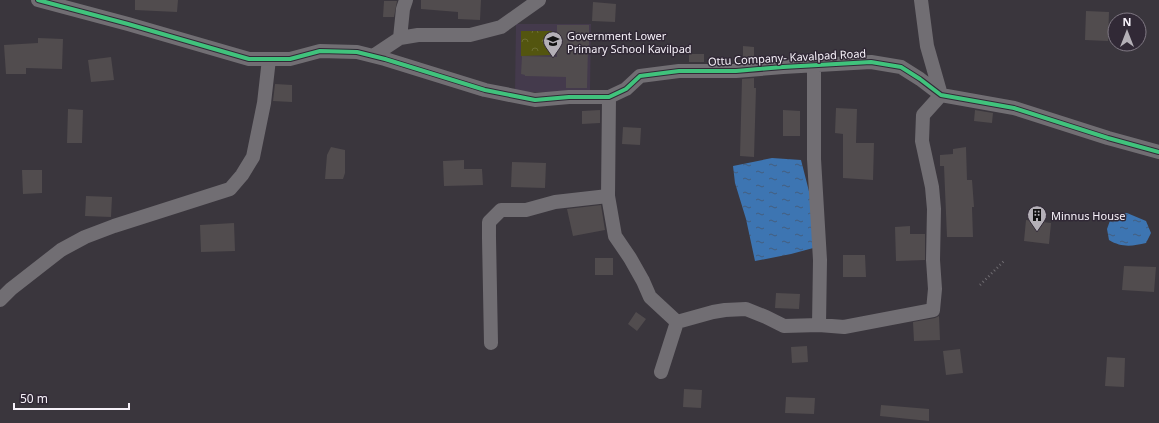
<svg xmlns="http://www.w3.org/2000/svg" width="1159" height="423" font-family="'Noto Sans',sans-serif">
	<defs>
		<pattern id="park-crowns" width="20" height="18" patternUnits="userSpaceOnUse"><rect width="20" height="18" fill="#53550f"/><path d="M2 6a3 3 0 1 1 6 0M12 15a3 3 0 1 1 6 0" fill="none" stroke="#6c6e33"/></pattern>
		<pattern id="water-ripples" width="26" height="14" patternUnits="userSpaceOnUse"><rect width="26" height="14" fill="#3d75b2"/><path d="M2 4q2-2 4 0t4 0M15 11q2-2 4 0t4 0" fill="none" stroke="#445e7e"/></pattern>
	</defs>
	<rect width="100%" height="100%" fill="#3a363d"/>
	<path fill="#443a4c" d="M516 24H591L590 92H515Z"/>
	<path fill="url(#park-crowns)" d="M521 31H552L553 55 521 56Z"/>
	<path fill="url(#water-ripples)" d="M772 158 801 160 813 207 817 247 791 254 755 261 746 219 735 183 733 166Z
		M1127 213 1146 221 1151 233 1146 243C1133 246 1122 248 1109 240L1107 229 1112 215Z"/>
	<path fill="#514c4e" d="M135 0H178L177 12 135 10Z
		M421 0H481L480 20 458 19V12L421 9Z
		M384 1H397L394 17H383Z
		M593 2 616 4 615 22 592 21Z
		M1086 11 1109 12 1108 41 1085 40Z
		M557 25H589V47H588L587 88H566V77L525 76V75L521 74 522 56 557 57Z
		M38 38 63 39 62 69 26 68V74H6L4 45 38 43Z
		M743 46 754 47V61L743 62Z
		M689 54H704V62H689Z
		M111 57 114 80 91 82 88 60Z
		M754 78V88H756L754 157 740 156 742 79Z
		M275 84 292 85V102L273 101Z
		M836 108 857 109 856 143H874L873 180 843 178V134L835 133Z
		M68 109 83 110 82 143H67Z
		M600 110V123L582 124V111Z
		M783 110 800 111V136H783Z
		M975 110 993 113 992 123 974 121Z
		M623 127 641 128 640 145 622 144Z
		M331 147 345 150V173L343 179H325L327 155Z
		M966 147 967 180H972L974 207H972L973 237H947L944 166H940V155L953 154V149Z
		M464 160V169H482L483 185 444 186 443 161Z
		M512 162 546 163 545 188 511 187Z
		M22 170H42V193L23 194Z
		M86 196 112 197 111 217 85 216Z
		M601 205 605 230 573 236 567 209Z
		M1026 220 1051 223 1049 244 1024 241Z
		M234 223 235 251 201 252 200 225Z
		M910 226V234H925V260L896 261 895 227Z
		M843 255H865L866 277H843Z
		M595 258H613V275H595Z
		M1124 266 1156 267 1154 292 1122 290Z
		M776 293 800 294 799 309 775 308Z
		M636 312 646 319 637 331 628 324Z
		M939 316 940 340 914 341 913 322 935 318Z
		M807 346 808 362 792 363 791 347Z
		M960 349 963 373 946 375 943 351Z
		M1107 357 1125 358 1124 387 1105 386Z
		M684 389 702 390 701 408 683 407Z
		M786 397 815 398 814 414 785 413Z
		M881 405 929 409V421L880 416Z"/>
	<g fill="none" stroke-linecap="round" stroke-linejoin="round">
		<path stroke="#6f6c71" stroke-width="2.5" stroke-dasharray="1 3" stroke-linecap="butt" d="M980 285 1004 261"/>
		<path stroke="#716e73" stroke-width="14" d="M38 0 128 24 249 59H290L320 51 357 52 385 59 485 90 535 100 569 97H609L626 89 640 76 679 71H736L783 67 871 62 901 67 920 79 941 95 1014 108 1108 138 1159 152
			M400 38 403 9 406 0
			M373 56 400 38 418 35H470L501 27 539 0
			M814 65V159L820 260 819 325
			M608 196 609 97
			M0 300 11 289 61 250 85 237 114 226 230 189 242 175 253 157 264 103 269 59
			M491 343 489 238V222L501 210H526L555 202 608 196 615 236 630 258 643 281 650 297 677 322 713 312 725 310 746 309 766 317 784 326 819 325 844 327 933 310 935 289 933 260 934 209 932 187 922 141 923 115 941 95 927 46 921 0
			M661 372 677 322"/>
		<g stroke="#312936" stroke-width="6">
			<path id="cycleway" d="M38 0 128 24 249 59H290L320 51 357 52 385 59 485 90 535 100 569 97H609L626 89 640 76 679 71H736L783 67 871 62 901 67 920 79 941 95 1014 108 1108 138 1159 152"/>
		</g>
		<use href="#cycleway" stroke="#40c37c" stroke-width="4"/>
	</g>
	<defs>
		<g id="school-pin" transform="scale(1)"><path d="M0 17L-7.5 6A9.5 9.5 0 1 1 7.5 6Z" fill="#b4b0b7" stroke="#312936"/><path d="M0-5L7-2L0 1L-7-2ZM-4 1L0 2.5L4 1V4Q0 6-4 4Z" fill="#111"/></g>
		<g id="building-pin" transform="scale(1)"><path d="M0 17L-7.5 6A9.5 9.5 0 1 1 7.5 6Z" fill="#b4b0b7" stroke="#312936"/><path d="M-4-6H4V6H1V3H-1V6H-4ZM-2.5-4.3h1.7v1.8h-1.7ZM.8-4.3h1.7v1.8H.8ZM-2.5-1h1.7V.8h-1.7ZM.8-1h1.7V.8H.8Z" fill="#111"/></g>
	</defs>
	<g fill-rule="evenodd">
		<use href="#school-pin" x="553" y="41"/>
		<use href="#building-pin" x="1037" y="215"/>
	</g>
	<g text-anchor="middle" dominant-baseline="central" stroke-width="3" stroke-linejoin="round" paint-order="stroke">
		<g font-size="11" fill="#f6f1f9" stroke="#312936" text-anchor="start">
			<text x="567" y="35">Government Lower<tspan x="567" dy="13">Primary School Kavilpad</tspan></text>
			<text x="1051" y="215">Minnus House</text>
		</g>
		<g font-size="11" fill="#f6f1f9" stroke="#312936">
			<text transform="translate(787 57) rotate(-3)">Ottu Company- Kavalpad Road</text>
		</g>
	</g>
	<g transform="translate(1127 32)"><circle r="19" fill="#312936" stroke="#807984"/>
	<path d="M0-3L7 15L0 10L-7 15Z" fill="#b4b0b7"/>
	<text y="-6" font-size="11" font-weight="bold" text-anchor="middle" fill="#f6f1f9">N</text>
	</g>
	<path d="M14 403v6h115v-6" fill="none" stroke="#f6f1f9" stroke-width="2"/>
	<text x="20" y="403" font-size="12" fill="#f6f1f9" stroke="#312936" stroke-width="3" paint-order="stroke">50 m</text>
</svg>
